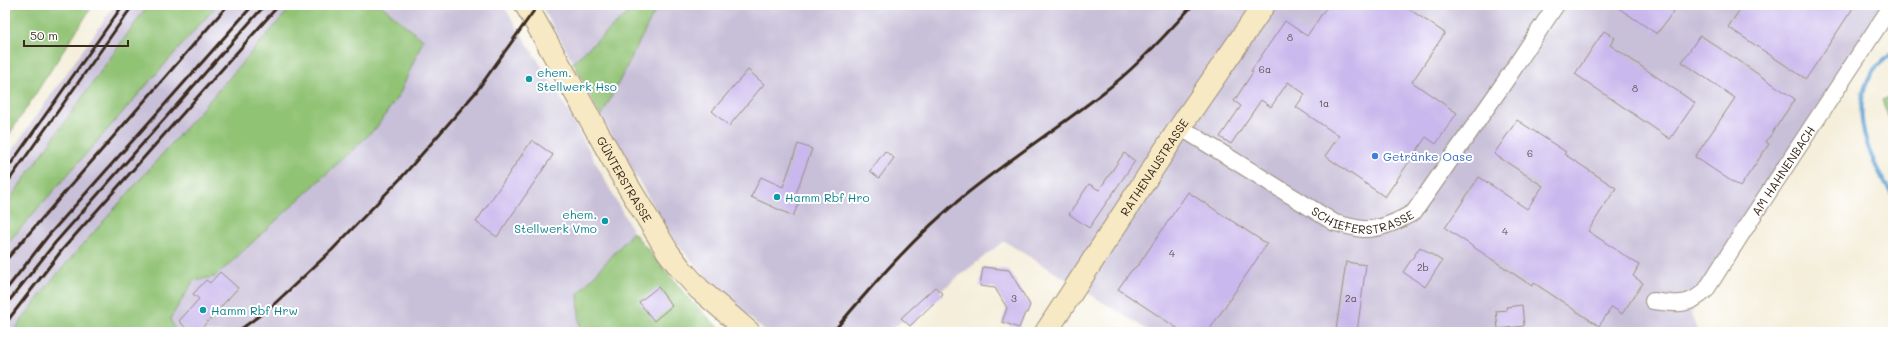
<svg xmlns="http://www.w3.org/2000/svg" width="1898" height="337" font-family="Mali,sans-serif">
	<rect width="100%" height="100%" fill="#fff"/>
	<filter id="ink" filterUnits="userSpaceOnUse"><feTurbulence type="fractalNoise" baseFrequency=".025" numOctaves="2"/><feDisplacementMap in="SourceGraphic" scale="8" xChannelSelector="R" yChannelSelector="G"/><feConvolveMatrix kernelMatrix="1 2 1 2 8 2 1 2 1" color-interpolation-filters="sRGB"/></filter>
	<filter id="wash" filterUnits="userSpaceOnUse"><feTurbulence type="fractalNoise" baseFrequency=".012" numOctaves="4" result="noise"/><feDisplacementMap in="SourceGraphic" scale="16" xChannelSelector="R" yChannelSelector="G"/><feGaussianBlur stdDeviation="0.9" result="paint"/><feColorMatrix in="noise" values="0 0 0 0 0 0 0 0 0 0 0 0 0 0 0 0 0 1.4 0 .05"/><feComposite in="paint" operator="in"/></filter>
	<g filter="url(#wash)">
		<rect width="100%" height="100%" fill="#f4eeda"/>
		<path fill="#c8bfd8" d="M115 5H503L557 91 633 232 690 300 723 332H5V160Z
			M541 5H1884L1794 146 1691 314 1698 332H1151L1004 241 888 332H766L711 283 673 239 601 117 573 62Z"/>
		<path fill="#91c374" stroke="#667649" d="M5 5H93L5 141Z
			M148 5H217L5 246V206Z
			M293 5H381L423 40 400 93 376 128 215 277 194 280 170 319 176 332H13L51 281Z
			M637 5H658L601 117 573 62Z
			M1893 95V130L1882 100Z
			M633 232 690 300 723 332H580L578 294Z"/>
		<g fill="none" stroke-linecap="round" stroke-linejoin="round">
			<path stroke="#61a3d5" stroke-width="4" d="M1893 52C1887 58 1878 64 1873 71 1847 109 1870 162 1893 196"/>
		</g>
		<g id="blocks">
			<path fill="#c9b8ed" d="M1328 5H1403L1445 33 1412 82 1457 113 1436 144 1426 137 1385 197 1325 156 1339 136 1296 107 1305 94 1288 82 1271 107 1261 100 1231 144 1220 137 1241 106 1234 101 1253 72 1251 71 1285 21 1307 36Z
				M1614 5H1678L1657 34Z
				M1743 5H1855L1806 79 1728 27Z
				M1604 31 1615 38 1610 45 1695 103 1670 139 1575 74Z
				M1700 35 1795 99 1766 142 1769 144 1740 187 1695 157 1735 98 1682 62Z
				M748 70 764 84 729 126 712 111Z
				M1517 120 1566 152 1564 154 1616 188 1588 231 1639 265 1633 276 1643 283 1622 314 1612 307 1599 326 1534 283 1532 286 1445 228 1479 177 1527 209 1543 186 1494 154Z
				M532 140 553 155 497 237 476 222Z
				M798 144 812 149 796 193 802 196 793 216 751 197 761 177 783 187Z
				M885 151 894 158 879 178 870 171Z
				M1124 153 1135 161 1089 228 1069 214 1089 184 1099 190Z
				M1188 192 1267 244 1208 332H1183L1118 289 1131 271 1139 264Z
				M1420 247 1442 261 1425 287 1403 272Z
				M1346 262 1366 265 1357 332 1336 330Z
				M983 267 1009 270 1030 305 1027 313H1025L1019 328 1002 322 1007 308 995 288 980 286Z
				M220 272 238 288 198 332H190L179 321 199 299 193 294 206 280 210 283Z
				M658 287 672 306 654 321 639 302Z
				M935 287 943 294 910 326 901 318Z
				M1522 305 1524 326 1498 329 1496 311 1507 310 1506 307Z"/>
		</g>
	</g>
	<g filter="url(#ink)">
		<use href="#blocks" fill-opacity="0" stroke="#988c7c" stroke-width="1"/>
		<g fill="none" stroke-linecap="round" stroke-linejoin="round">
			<g stroke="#988c7c" stroke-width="18">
				<g id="street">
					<path id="s1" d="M1180 127 1335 223C1344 225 1354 228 1363 229 1381 230 1399 221 1414 212L1504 83 1556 5"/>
					<path id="s2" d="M1653 301C1677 304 1688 307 1706 290L1753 216 1892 5"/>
				</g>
			</g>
			<g stroke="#988c7c" stroke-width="24">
				<g id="secondary">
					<path id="s3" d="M526 5 625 181 668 252 680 268 699 289 749 332"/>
					<path id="s4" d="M1046 332 1180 127 1264 5"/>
				</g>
			</g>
			<use href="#street" stroke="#fff" stroke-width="16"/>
			<use href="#secondary" stroke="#f7e9c3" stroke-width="22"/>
			<path stroke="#3b2a1e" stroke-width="3" d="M5 172 123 5
				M5 186 133 5
				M5 261 228 5
				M5 291 48 236 253 5
				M5 306 55 243 265 5
				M5 324 62 250 279 5
				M237 332 271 307 332 250 401 178 476 92 538 5
				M833 332C874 283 916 235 965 195 1013 156 1066 123 1114 84 1142 61 1168 32 1193 5"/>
		</g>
	</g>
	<g fill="#0f9aa8" stroke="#fff" stroke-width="1.5">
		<circle cx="529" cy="79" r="4"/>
		<circle cx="777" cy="197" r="4"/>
		<circle cx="605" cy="221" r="4"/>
		<circle cx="203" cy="310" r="4"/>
	</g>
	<circle fill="#3f7fe0" stroke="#fff" stroke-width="1.5" cx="1375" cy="156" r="4"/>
	<g text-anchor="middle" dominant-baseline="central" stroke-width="4" stroke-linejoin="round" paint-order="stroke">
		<g font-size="10" fill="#5e4e52">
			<text x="1290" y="37">8</text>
			<text x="1265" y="69">6a</text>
			<text x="1635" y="88">8</text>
			<text x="1324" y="103">1a</text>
			<text x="1530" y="153">6</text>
			<text x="1505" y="231">4</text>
			<text x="1172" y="253">4</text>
			<text x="1423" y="267">2b</text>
			<text x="1014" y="298">3</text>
			<text x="1351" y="298">2a</text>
		</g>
		<g font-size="12" fill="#0d838f" stroke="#fff" text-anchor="start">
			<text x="537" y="72">ehem.<tspan x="537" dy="14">Stellwerk Hso</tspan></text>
			<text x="785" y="197">Hamm Rbf Hro</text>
			<text x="597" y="214" text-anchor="end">ehem.<tspan x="597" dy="14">Stellwerk Vmo</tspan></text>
			<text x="211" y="310">Hamm Rbf Hrw</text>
		</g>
		<g font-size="12" fill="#366cbe" stroke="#fff" text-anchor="start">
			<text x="1383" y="156">Getränke Oase</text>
		</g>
		<g font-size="12" fill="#3b2a1e" stroke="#fff">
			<text stroke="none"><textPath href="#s4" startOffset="197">RATHENAUSTRASSE</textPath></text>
			<text stroke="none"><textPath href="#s2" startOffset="199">AM HAHNENBACH</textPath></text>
			<text stroke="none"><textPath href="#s3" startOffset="200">GÜNTERSTRASSE</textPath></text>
			<text stroke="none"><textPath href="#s1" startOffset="210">SCHIEFERSTRASSE</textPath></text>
		</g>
	</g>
	<rect width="1898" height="337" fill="none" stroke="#fff" stroke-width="20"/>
	<path d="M24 40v6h104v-6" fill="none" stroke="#3b2a1e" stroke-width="2"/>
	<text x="30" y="40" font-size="12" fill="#3b2a1e" stroke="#ffffff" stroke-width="3" paint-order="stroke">50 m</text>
</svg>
